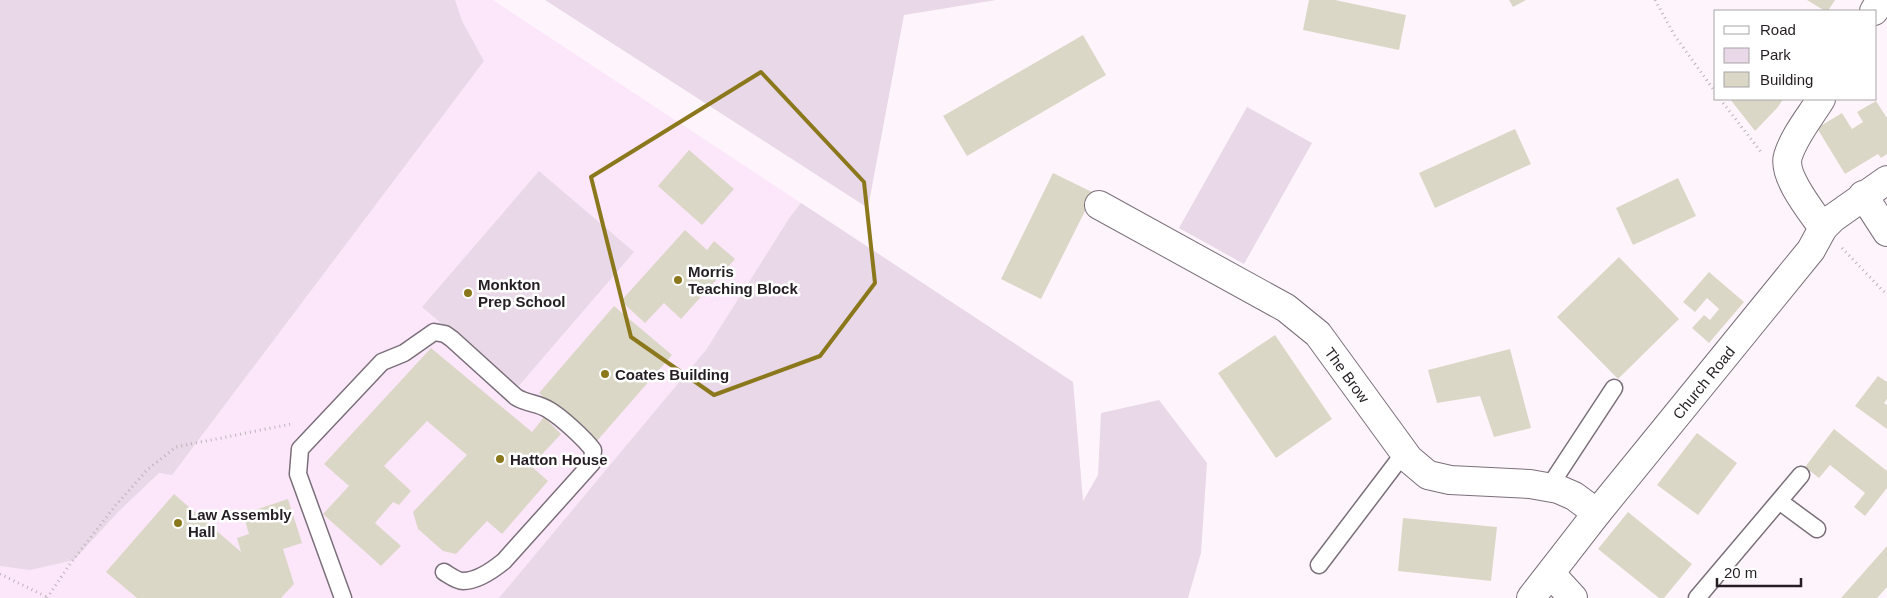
<svg xmlns="http://www.w3.org/2000/svg" width="1887" height="598" font-family="Helvetica,sans-serif">
	<rect width="100%" height="100%" fill="#fef5fc"/>
	<path fill="#fce7fa" d="M0 0H493L1073 382 1091 596 1093 598H0Z"/>
	<path fill="#e9d8e7" d="M0 0H455L462 21 484 61 172 475 159 473 120 510 74 560 30 570 0 566Z
		M545 0H996L904 15 868 208Z
		M1247 107 1312 143 1244 264 1179 228Z
		M539 171 634 252 517 388 422 307Z
		M801 203 1073 382 1083 501 1098 475 1101 413 1159 400 1207 463 1201 553 1188 598H499L706 350 790 217Z"/>
	<path fill="#dbd7c6" d="M1309 0H1335L1406 15 1399 50 1303 30Z
		M1509 0H1526L1513 7Z
		M1807 0H1835L1828 11H1825Z
		M1083 35 1106 75 967 156 943 116Z
		M1730 99H1783L1778 107 1755 131Z
		M1876 101 1887 118V154L1881 158 1878 154 1845 174 1817 128 1842 113 1852 129 1863 122 1857 112Z
		M1515 129 1531 164 1435 208 1419 173Z
		M689 150 734 189 702 225 658 186Z
		M1053 173 1094 193 1041 299 1001 279Z
		M1678 178 1696 216 1633 245 1616 208Z
		M685 230 707 250 714 241 735 259 681 319 664 303 645 323 621 301Z
		M1619 257 1679 319 1618 379 1557 317Z
		M1709 272 1744 302 1709 343 1692 328 1704 315 1710 320 1719 309 1707 298 1695 312 1683 302Z
		M614 306 672 355 596 442 539 393Z
		M1275 335 1332 419 1276 458 1218 373Z
		M431 348 532 432 544 417 561 434 531 466 548 481 502 534 487 521 456 554 443 551 418 529 413 512 467 455 427 421 384 466 411 491 399 505 393 502 375 523 401 546 381 566 323 514 349 486 324 464Z
		M1510 349 1531 428 1494 437 1480 396 1437 403 1428 370Z
		M1878 376 1887 382V399L1884 403 1887 405V429L1855 406Z
		M1834 429 1887 471V488L1865 516 1854 507 1865 493 1830 465 1819 478 1805 467Z
		M1697 433 1737 463 1698 515 1657 485Z
		M174 494 241 552 237 538 249 534 243 514 288 499 302 543 283 549 294 584 281 598H137L106 572Z
		M1628 512 1692 564 1664 598H1659L1598 549Z
		M1403 518 1497 527 1491 581 1398 571Z
		M1887 546V587L1877 598H1841Z"/>
	<g fill="none" stroke-linecap="round" stroke-linejoin="round">
		<g stroke="#7b6f7a" stroke-width="19">
			<path id="service" d="M1549 487 1614 388
				M1779 501 1817 529
				M1319 565 1404 453
				M343 598 298 474 300 449 382 362 404 353 434 332 445 334 452 339 516 397C527 404 539 403 549 410 561 417 585 439 593 450L592 463 504 561C493 570 478 581 463 581 457 581 449 575 444 572
				M1697 598 1801 475"/>
		</g>
		<g stroke="#7b6f7a" stroke-width="30">
			<g id="minor">
				<path d="M1874 11 1881 0"/>
				<path d="M1821 99C1810 117 1794 136 1788 156 1782 176 1812 212 1823 228"/>
				<path d="M1863 195 1887 232"/>
				<path id="s1" d="M1099 205 1286 308 1318 334 1409 459 1428 475 1450 480 1530 484 1558 489 1574 496 1597 513"/>
				<path d="M1551 574 1573 598"/>
				<path id="s2" d="M1531 598 1597 513 1811 250 1823 228 1833 218 1887 180"/>
			</g>
		</g>
		<path stroke="#bbb3b9" stroke-width="3" stroke-dasharray="1 4" stroke-linecap="butt" d="M1655 0 1675 36 1716 93
			M1720 99 1761 152
			M1842 248 1887 295
			M0 574 47 597
			M47 598 70 564 116 505 147 470 176 447 291 424"/>
		<use href="#service" stroke="#fff" stroke-width="16"/>
		<use href="#minor" stroke="#fff" stroke-width="28"/>
	</g>
	<path fill="none" stroke="#8b781c" stroke-width="4" stroke-linejoin="round" d="M761 72 864 182 875 283 820 356 714 395 631 337 591 177Z"/>
	<g fill="#8b781c" stroke="#fff" stroke-width="2">
		<circle cx="678" cy="280" r="5"/>
		<circle cx="468" cy="293" r="5"/>
		<circle cx="605" cy="374" r="5"/>
		<circle cx="500" cy="459" r="5"/>
		<circle cx="178" cy="523" r="5"/>
	</g>
	<g text-anchor="middle" dominant-baseline="central" stroke-width="5" stroke-linejoin="round" paint-order="stroke">
		<g font-size="15" font-weight="bold" fill="#251f24" stroke="#fff" text-anchor="start">
			<text x="688" y="271">Morris<tspan x="688" dy="17">Teaching Block</tspan></text>
			<text x="478" y="284">Monkton<tspan x="478" dy="17">Prep School</tspan></text>
			<text x="615" y="374">Coates Building</text>
			<text x="510" y="459">Hatton House</text>
			<text x="188" y="514">Law Assembly<tspan x="188" dy="17">Hall</tspan></text>
		</g>
		<g font-size="15" fill="#251f24" stroke="#fff">
			<text stroke="none"><textPath href="#s1" startOffset="305">The Brow</textPath></text>
			<text stroke="none"><textPath href="#s2" startOffset="276">Church Road</textPath></text>
		</g>
	</g>
	<rect x="1714" y="10" width="162" height="90" fill="#ffffff" stroke="#a8a5a7"/>
	<rect x="1724" y="26" width="25" height="8" fill="#ffffff" stroke="#a8a5a7"/>
	<text x="1760" y="35" font-size="15" fill="#251f24">Road</text>
	<rect x="1724" y="48" width="25" height="15" fill="#e9d8e7" stroke="#a8a5a7"/>
	<text x="1760" y="60" font-size="15" fill="#251f24">Park</text>
	<rect x="1724" y="72" width="25" height="15" fill="#dbd7c6" stroke="#a8a5a7"/>
	<text x="1760" y="85" font-size="15" fill="#251f24">Building</text>
	<path d="M1717 578v8h84v-8" fill="none" stroke="#251f24" stroke-width="2.5"/>
	<text x="1724" y="578" font-size="15" fill="#251f24" stroke="#ffffff" stroke-width="4" paint-order="stroke">20 m</text>
</svg>
